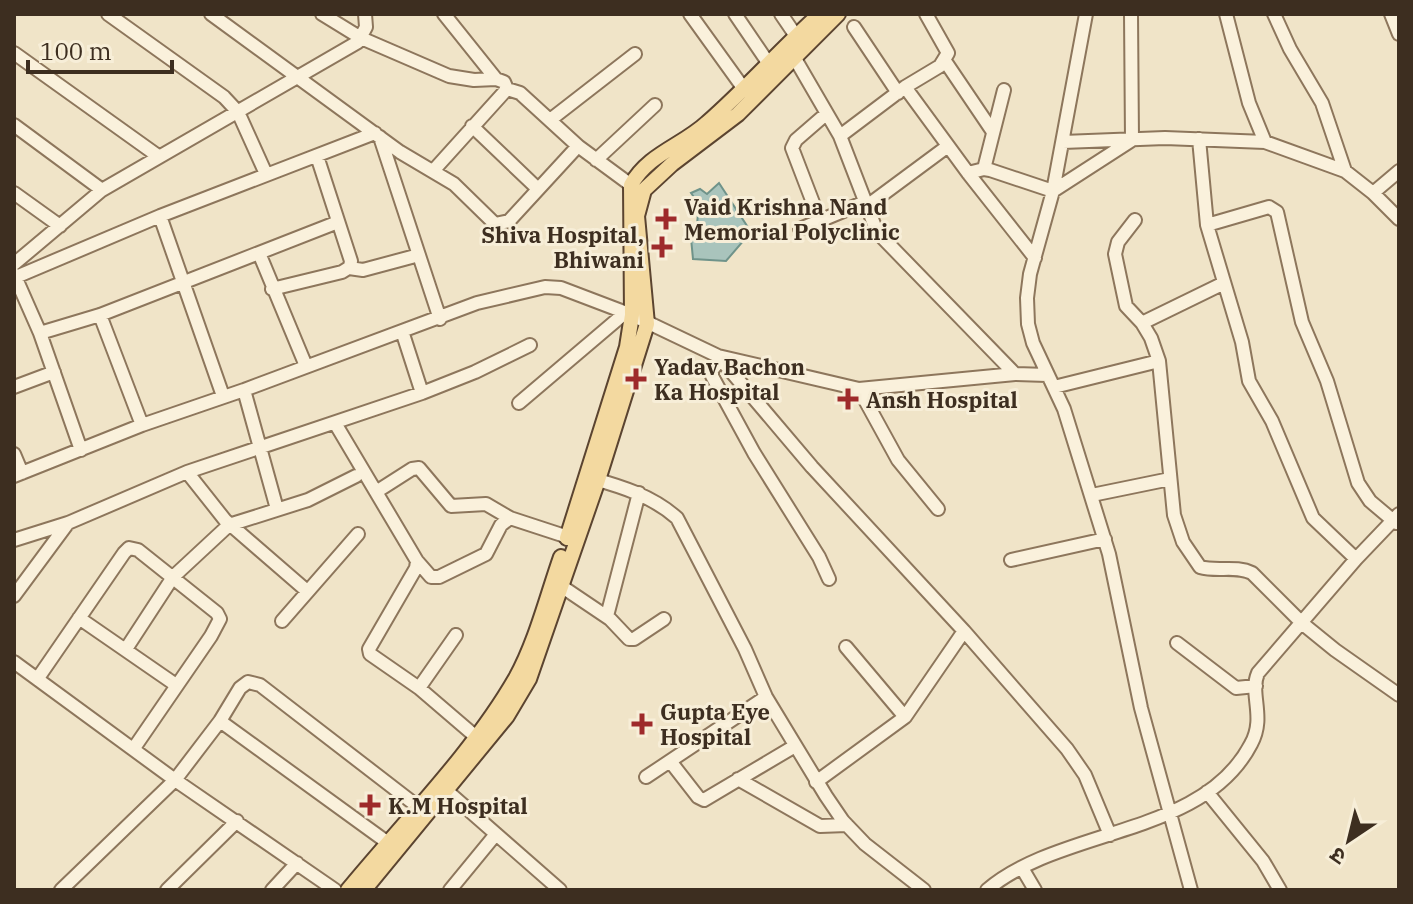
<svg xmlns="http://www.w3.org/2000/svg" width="1413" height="904" font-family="'IBM Plex Serif','Noto Sans Devanagari',serif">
	<rect width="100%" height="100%" fill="#f0e4c8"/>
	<path fill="#a9c4bc" stroke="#6f938a" stroke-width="2" d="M719 183 751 232 726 261 693 259 691 238 697 224 699 204 691 193 700 189 707 194Z"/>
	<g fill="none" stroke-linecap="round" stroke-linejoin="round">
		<g stroke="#8d765c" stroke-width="16">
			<path id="minor" d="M108 14 224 97 238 112 266 174
				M211 14 400 152 454 184 495 224 509 221 578 146
				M322 14 361 38 449 76 474 80 496 79
				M444 14 496 79 504 82 507 89 520 93 578 146 631 185
				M690 14 744 89
				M735 14 769 64
				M781 14 796 36
				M1086 14 1053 191 1030 274 1027 298 1028 324 1033 343 1064 409 1109 554 1141 708 1191 890
				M1226 14 1249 103 1265 142
				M1274 14 1290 49 1322 103 1345 171
				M1391 14 1399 34
				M854 27 898 93
				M790 50 840 136 877 232 1015 374
				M14 53 158 156
				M945 61 993 132
				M905 87 968 173 1035 258
				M550 120 635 54
				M14 125 102 190
				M472 126 538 189
				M840 136 905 87 940 66 948 53 926 14
				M380 137 440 319
				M1199 139 1207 225 1269 207 1277 212 1302 322 1327 381 1358 483 1370 501 1396 523
				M1063 142 1165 138 1265 142 1345 171 1373 193 1399 219
				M596 160 655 105
				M984 169 1004 90
				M433 171 507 89
				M968 173 984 169 990 170 1053 191 1132 140 1131 14
				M14 193 60 226
				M1373 193 1399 171
				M867 206 948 146
				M160 216 223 396
				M1135 220 1118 242 1115 254 1126 306 1142 323
				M820 221 792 148 796 140 826 114
				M1207 225 1242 342 1249 381 1272 421 1313 518 1356 559
				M800 229 865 202
				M259 253 306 366
				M14 264 102 190 358 42 366 27 365 14
				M349 268 363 270 419 255
				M14 274 40 333 81 450
				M16 277 160 216 375 133
				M1224 283 1142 323 1151 338 1159 361 1174 515 1183 542 1200 567C1217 572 1236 565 1252 573L1303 624 1335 650 1399 695
				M272 289 342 272 350 267 351 261 317 156
				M100 315 142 425
				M402 331 422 393
				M40 333 100 315 338 222
				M718 356 812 467 964 631 1067 749 1085 775 1110 835
				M721 359 712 370V376L754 453 819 557 829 579
				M14 387 54 372
				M1054 387 1159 361
				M859 389 898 460 938 509
				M244 390 277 509
				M519 403 625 313
				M335 423 417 561 416 568 369 649 370 654 419 688 475 736
				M14 454 22 473
				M187 472 225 520 307 591
				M14 476 142 425 244 390 477 303 545 287 561 288 632 315 718 356 859 389 1015 374 1047 375
				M591 478C623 487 652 496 677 518L745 649 766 697 826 796 843 821 865 844 924 890
				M376 492 412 469 419 468 451 506 486 504 510 518
				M1092 495 1170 479
				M14 540 68 523 187 472 422 393 475 372 530 345
				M1011 560 1105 539
				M417 561 431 577H439L486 554 501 525 510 518 568 537
				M561 586 610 619 629 639H634L664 619
				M14 596 68 523
				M607 616 639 493
				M79 618 176 685
				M282 621 358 534
				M1177 643 1236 688 1256 686
				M846 647 905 717
				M126 649 173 577 229 525 308 500 356 476
				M14 662 175 780 335 890
				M38 678 124 553 129 548 138 550 217 613 220 619 211 636 134 748
				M419 688 456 635
				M220 721 395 848
				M670 761 698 797 704 800 795 746
				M646 777 766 697
				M738 779 820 826 847 825
				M816 782 905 717 964 631
				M447 791 560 890
				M1207 792 1263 861 1280 890
				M1022 868 1035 890
				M61 890 175 780 220 721 240 688 248 682 260 685 417 806
				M167 890 237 821
				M272 890 297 863
				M450 890 496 834
				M987 890C1061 827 1203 837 1251 744 1266 717 1249 694 1258 673L1356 559 1399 514"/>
		</g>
		<g stroke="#5b4430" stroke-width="18">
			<path id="major" d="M567 538 627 347 632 315 631 185C648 154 682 146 707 123 747 88 781 49 820 14
				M348 890C403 823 473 753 516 678 536 642 547 597 561 557
				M364 890 507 716 529 679 598 480 647 324 637 216 644 190 672 164 738 114 838 14"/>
		</g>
		<use href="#minor" stroke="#faf1dc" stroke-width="12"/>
		<use href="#major" stroke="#f3d9a0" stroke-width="14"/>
	</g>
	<g fill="#9e2a2b" stroke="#f7eed8" stroke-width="3">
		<path d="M662 207h8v8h8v8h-8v8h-8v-8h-8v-8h8z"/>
		<path d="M658 235h8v8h8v8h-8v8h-8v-8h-8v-8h8z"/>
		<path d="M632 367h8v8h8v8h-8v8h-8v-8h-8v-8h8z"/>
		<path d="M844 387h8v8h8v8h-8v8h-8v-8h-8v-8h8z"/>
		<path d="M638 712h8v8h8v8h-8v8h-8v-8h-8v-8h8z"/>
		<path d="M366 793h8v8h8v8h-8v8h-8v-8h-8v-8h8z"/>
	</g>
	<g text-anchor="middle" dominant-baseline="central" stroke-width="6" stroke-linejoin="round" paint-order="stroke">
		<g font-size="22" font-weight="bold" fill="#3d2e20" stroke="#f7eed8" text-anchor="start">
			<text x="684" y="206">Vaid Krishna Nand<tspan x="684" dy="25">Memorial Polyclinic</tspan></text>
			<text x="644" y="234" text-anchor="end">Shiva Hospital,<tspan x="644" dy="25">Bhiwani</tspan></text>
			<text x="654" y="366">Yadav Bachon<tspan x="654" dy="25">Ka Hospital</tspan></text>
			<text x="866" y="399">Ansh Hospital</text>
			<text x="660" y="711">Gupta Eye<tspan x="660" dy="25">Hospital</tspan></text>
			<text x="388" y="805">K.M Hospital</text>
		</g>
	</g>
	<rect width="1413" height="904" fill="none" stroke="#3d2e20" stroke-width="32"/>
	<g transform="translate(1349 840) rotate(215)" stroke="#f7eed8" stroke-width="6" paint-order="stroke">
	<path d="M0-6L14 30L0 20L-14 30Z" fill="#3d2e20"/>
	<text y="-12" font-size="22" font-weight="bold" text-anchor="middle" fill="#3d2e20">उ</text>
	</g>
	<path d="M28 60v12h144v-12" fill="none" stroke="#3d2e20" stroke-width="4"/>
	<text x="40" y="60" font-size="24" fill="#3d2e20" stroke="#f7eed8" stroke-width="6" paint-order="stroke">100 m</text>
</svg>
